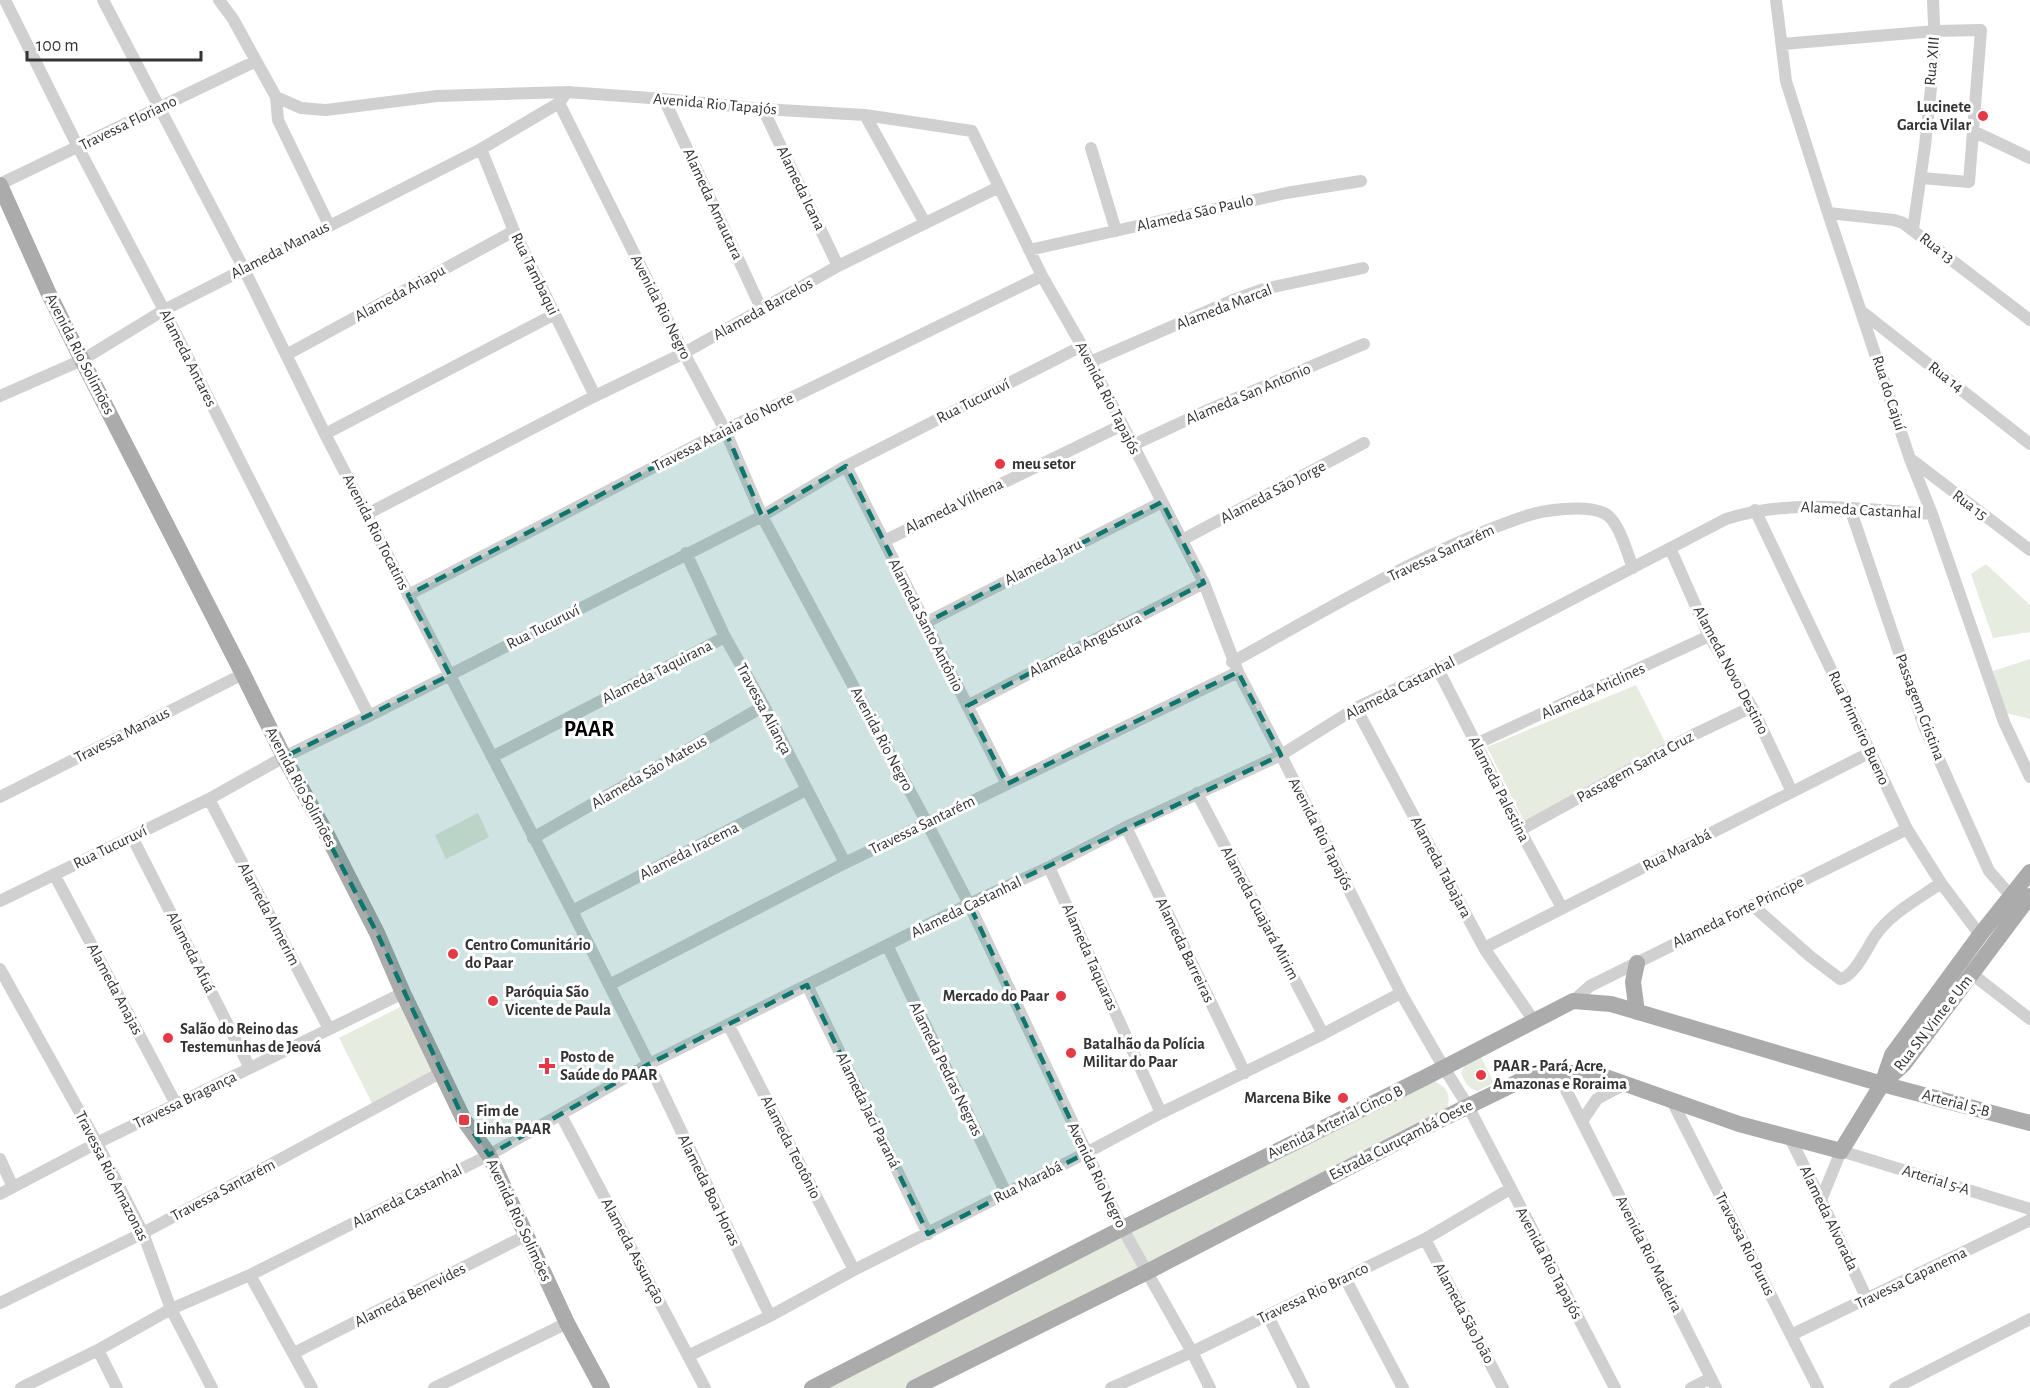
<svg xmlns="http://www.w3.org/2000/svg" width="2030" height="1388" font-family="'Alegreya Sans',sans-serif">
	<rect width="100%" height="100%" fill="#fff"/>
	<path fill="#e6ecdf" d="M1986 564 2030 605V632L1993 638 1971 574Z
		M2030 659V720L2027 718 2005 713 1993 671Z
		M1636 685 1667 746 1525 823 1487 747Z
		M478 813 489 837 446 859 435 835Z
		M402 1006 436 1073 373 1105 339 1038Z
		M1481 1057 1494 1083 1477 1091C1468 1088 1465 1083 1461 1073L1465 1065Z
		M1426 1077C1450 1087 1453 1095 1444 1118L914 1388H812Z"/>
	<g fill="none" stroke-linecap="round" stroke-linejoin="round">
		<path stroke="#d0d0d0" stroke-width="12" d="M5 0 78 147 164 310 369 716
			M103 0 244 269 325 434 572 911 649 1064 770 1316
			M219 0 233 19 276 97 301 108 326 110 437 96 567 92 664 99 763 109 865 115 972 131 1042 276 1082 346 1204 583 1238 672 1281 755 1401 993 1444 1068 1468 1106 1615 1388
			M1776 0 1786 81 1828 213 1910 459 1932 514 2004 722 2030 777
			M1783 44 1935 31 1981 30 1969 182 1921 178
			M567 92 559 103 684 353 725 430 762 516 927 823 969 904 1124 1231 1192 1352 1210 1388
			M276 97 278 120 329 225
			M664 99 761 308
			M763 109 838 266
			M865 115 925 223
			M1973 131 2030 158
			M1091 148 1116 231
			M481 149 514 231 595 396
			M0 184 256 61
			M1828 213 1894 220 1903 223 2030 320
			M1913 229 1925 146 1935 49 1933 0
			M1029 250 1286 193 1361 181
			M1861 311 2030 444
			M286 355 514 231
			M1090 362 1233 300 1264 289 1363 268
			M0 396 82 360 164 310 481 149 559 103
			M325 434 555 314
			M1133 445 1208 410 1364 344
			M1912 460 2030 550
			M846 466 1007 784
			M1850 508 1924 726 1989 871 2011 896
			M1755 510 1907 829 1941 883 1980 935
			M367 514 595 396 684 353 838 266 999 187
			M1182 540 1364 443
			M884 541 1122 425
			M1670 548 1709 636 1752 707 1792 792
			M686 553 725 637 764 706 845 863
			M408 595 725 430 1042 276
			M925 623 1162 502
			M1232 662C1327 610 1421 552 1523 517 1543 510 1585 504 1604 513 1619 520 1627 553 1633 568
			M1438 669 1520 830 1562 908
			M967 706 1204 583
			M1356 708 1484 948 1534 1021
			M1476 744 1709 636
			M492 757 725 637
			M1197 793 1323 1034
			M0 797 243 674
			M209 799 329 1029
			M1126 827 1245 1073
			M1520 830 1693 735 1752 707
			M132 837 250 1068
			M533 838 764 706
			M1049 867 1161 1113
			M54 874 176 1104
			M0 901 209 799 284 757 369 716 762 516 846 466 1082 346
			M1752 905 1811 957 1840 979C1854 977 1867 948 1875 936 1891 913 1918 899 1941 883
			M572 911 806 790
			M887 945 1006 1193
			M1484 948 1871 752
			M0 969 97 1143 143 1233 171 1309 212 1388
			M1972 974 2030 1019
			M609 985 845 863 1238 672
			M807 985 928 1234
			M1573 1001 1590 986 1907 829
			M728 1024 854 1270
			M1557 1072 1716 1388
			M1672 1101 1818 1388
			M561 1115 705 1388
			M1582 1121 1597 1099 1625 1084
			M1790 1138 1821 1200 1867 1299
			M0 1159 13 1187
			M0 1194 97 1143 403 993
			M1821 1200 1841 1151 2030 1209
			M1425 1239 1503 1388
			M250 1275 312 1388
			M1345 1278 1403 1388
			M0 1303 143 1233 442 1072
			M1268 1316 1304 1388
			M1791 1335 2030 1220
			M98 1350 117 1388
			M294 1353 525 1236
			M688 1356 770 1316 854 1270 1086 1153 1161 1113 1323 1034 1401 993
			M21 1388 98 1350 171 1309 250 1275 489 1155 649 1064 969 904 1049 867 1126 827 1281 755 1356 708 1438 669 1726 519C1792 498 1864 509 1932 514
			M434 1388 567 1323
			M1111 1388 1192 1352 1425 1239 1510 1189
			M1691 1388 1711 1378
			M1895 1388 2030 1319"/>
		<path stroke="#ababab" stroke-width="16" d="M0 185 48 292 82 360 243 674 284 757 325 831 377 933 403 993 464 1120 489 1155 567 1323 602 1388
			M1637 1012 1633 982 1637 963
			M1885 1081 1904 1064 2030 896
			M812 1388 1123 1228 1426 1077 1573 1001 1611 1004 1882 1084 2030 1123
			M914 1388 1147 1272 1442 1119 1528 1077 1557 1072 1600 1075 1739 1124 1841 1151 1882 1084 1892 1055 1980 935 2030 872"/>
	</g>
	<path fill="#0f766e" fill-opacity="0.2" stroke="#0f766e" stroke-width="4.5" stroke-dasharray="12 8" stroke-linejoin="round" d="M725 430 762 516 846 466 925 623 1162 502 1204 583 967 706 1007 784 1238 672 1281 755 969 904 1086 1153 928 1234 807 985 649 1064 489 1155 464 1120 377 933 284 757 450 675 408 595Z"/>
	<g fill="#e63946" stroke="#fff" stroke-width="2">
		<circle cx="1983" cy="116" r="6"/>
		<circle cx="1000" cy="464" r="6"/>
		<circle cx="453" cy="954" r="6"/>
		<circle cx="1061" cy="996" r="6"/>
		<circle cx="493" cy="1001" r="6"/>
		<circle cx="168" cy="1038" r="6"/>
		<circle cx="1071" cy="1053" r="6"/>
		<path d="M544 1057h6v6h6v6h-6v6h-6v-6h-6v-6h6z"/>
		<circle cx="1481" cy="1075" r="6"/>
		<circle cx="1343" cy="1098" r="6"/>
		<rect x="458" y="1114" width="12" height="12" rx="3"/>
	</g>
	<g text-anchor="middle" dominant-baseline="central" stroke-width="6" stroke-linejoin="round" paint-order="stroke">
		<g font-size="16" fill="#333" stroke="#fff">
			<text transform="translate(1932 61) rotate(-85)">Rua XIII</text>
			<text transform="translate(715 104) rotate(5)">Avenida Rio Tapajós</text>
			<text transform="translate(128 123) rotate(-26)">Travessa Floriano</text>
			<text transform="translate(801 188) rotate(64)">Alameda Icana</text>
			<text transform="translate(713 204) rotate(65)">Alameda Amautara</text>
			<text transform="translate(1195 213) rotate(-13)">Alameda São Paulo</text>
			<text transform="translate(1937 248) rotate(38)">Rua 13</text>
			<text transform="translate(280 250) rotate(-27)">Alameda Manaus</text>
			<text transform="translate(535 274) rotate(64)">Rua Tambaqui</text>
			<text transform="translate(400 293) rotate(-29)">Alameda Ariapu</text>
			<text transform="translate(661 307) rotate(63)">Avenida Rio Negro</text>
			<text transform="translate(1224 307) rotate(-21)">Alameda Marcal</text>
			<text transform="translate(763 309) rotate(-29)">Alameda Barcelos</text>
			<text transform="translate(80 354) rotate(63)">Avenida Rio Solimões</text>
			<text transform="translate(188 358) rotate(63)">Alameda Antares</text>
			<text transform="translate(1946 377) rotate(38)">Rua 14</text>
			<text transform="translate(1889 393) rotate(72)">Rua do Cajuí</text>
			<text transform="translate(1248 394) rotate(-23)">Alameda San Antonio</text>
			<text transform="translate(1108 398) rotate(63)">Avenida Rio Tapajós</text>
			<text transform="translate(973 401) rotate(-27)">Rua Tucuruví</text>
			<text transform="translate(723 432) rotate(-27)">Travessa Ataiaia do Norte</text>
			<text transform="translate(1273 492) rotate(-28)">Alameda São Jorge</text>
			<text transform="translate(1970 505) rotate(37)">Rua 15</text>
			<text transform="translate(954 506) rotate(-26)">Alameda Vilhena</text>
			<text transform="translate(1861 510) rotate(3)">Alameda Castanhal</text>
			<text transform="translate(376 532) rotate(63)">Avenida Rio Tocatins</text>
			<text transform="translate(1441 553) rotate(-25)">Travessa Santarém</text>
			<text transform="translate(1043 562) rotate(-27)">Alameda Jaru</text>
			<text transform="translate(926 625) rotate(63)">Alameda Santo Antônio</text>
			<text transform="translate(543 627) rotate(-27)">Rua Tucuruví</text>
			<text transform="translate(1085 645) rotate(-27)">Alameda Angustura</text>
			<text transform="translate(1731 670) rotate(62)">Alameda Novo Destino</text>
			<text transform="translate(657 672) rotate(-27)">Alameda Taquirana</text>
			<text transform="translate(1400 688) rotate(-27)">Alameda Castanhal</text>
			<text transform="translate(1593 691) rotate(-25)">Alameda Ariclines</text>
			<text transform="translate(1920 707) rotate(69)">Passagem Cristina</text>
			<text transform="translate(764 709) rotate(62)">Travessa Aliança</text>
			<text transform="translate(1859 728) rotate(65)">Rua Primeiro Bueno</text>
			<text transform="translate(122 735) rotate(-27)">Travessa Manaus</text>
			<text transform="translate(882 739) rotate(62)">Avenida Rio Negro</text>
			<text transform="translate(1635 767) rotate(-29)">Passagem Santa Cruz</text>
			<text transform="translate(649 772) rotate(-30)">Alameda São Mateus</text>
			<text transform="translate(301 787) rotate(62)">Avenida Rio Solimões</text>
			<text transform="translate(1499 789) rotate(63)">Alameda Palestina</text>
			<text transform="translate(922 825) rotate(-26)">Travessa Santarém</text>
			<text transform="translate(1321 834) rotate(63)">Avenida Rio Tapajós</text>
			<text transform="translate(110 847) rotate(-26)">Rua Tucuruví</text>
			<text transform="translate(1677 850) rotate(-27)">Rua Marabá</text>
			<text transform="translate(689 851) rotate(-27)">Alameda Iracema</text>
			<text transform="translate(1441 867) rotate(62)">Alameda Tabajara</text>
			<text transform="translate(966 907) rotate(-26)">Alameda Castanhal</text>
			<text transform="translate(1738 912) rotate(-26)">Alameda Forte Principe</text>
			<text transform="translate(1260 913) rotate(62)">Alameda Guajará Mirim</text>
			<text transform="translate(269 914) rotate(62)">Alameda Almerim</text>
			<text transform="translate(1185 950) rotate(64)">Alameda Barreiras</text>
			<text transform="translate(191 952) rotate(63)">Alameda Afuá</text>
			<text transform="translate(1090 957) rotate(66)">Alameda Taquaras</text>
			<text transform="translate(115 989) rotate(62)">Alameda Anajas</text>
			<text transform="translate(1933 1023) rotate(-52)">Rua SN Vinte e Um</text>
			<text transform="translate(946 1069) rotate(64)">Alameda Pedras Negras</text>
			<text transform="translate(185 1100) rotate(-26)">Travessa Bragança</text>
			<text transform="translate(1956 1103) rotate(15)">Arterial 5-B</text>
			<text transform="translate(868 1110) rotate(64)">Alameda Jaci Paraná</text>
			<text transform="translate(1335 1122) rotate(-26)">Avenida Arterial Cinco B</text>
			<text transform="translate(1401 1140) rotate(-27)">Estrada Curuçambá Oeste</text>
			<text transform="translate(791 1147) rotate(63)">Alameda Teotônio</text>
			<text transform="translate(1097 1175) rotate(64)">Avenida Rio Negro</text>
			<text transform="translate(112 1176) rotate(63)">Travessa Rio Amazonas</text>
			<text transform="translate(1936 1180) rotate(17)">Arterial 5-A</text>
			<text transform="translate(1028 1182) rotate(-27)">Rua Marabá</text>
			<text transform="translate(223 1190) rotate(-28)">Travessa Santarém</text>
			<text transform="translate(709 1190) rotate(64)">Alameda Boa Horas</text>
			<text transform="translate(407 1196) rotate(-27)">Alameda Castanhal</text>
			<text transform="translate(1829 1218) rotate(64)">Alameda Alvorada</text>
			<text transform="translate(519 1220) rotate(65)">Avenida Rio Solimões</text>
			<text transform="translate(1745 1244) rotate(63)">Travessa Rio Purus</text>
			<text transform="translate(633 1251) rotate(62)">Alameda Assunção</text>
			<text transform="translate(1649 1254) rotate(63)">Avenida Rio Madeira</text>
			<text transform="translate(1549 1263) rotate(62)">Avenida Rio Tapajós</text>
			<text transform="translate(1911 1278) rotate(-26)">Travessa Capanema</text>
			<text transform="translate(1313 1293) rotate(-26)">Travessa Rio Branco</text>
			<text transform="translate(410 1295) rotate(-27)">Alameda Benevides</text>
			<text transform="translate(1464 1313) rotate(62)">Alameda São João</text>
		</g>
		<g font-size="16" font-weight="bold" fill="#333" stroke="#fff" text-anchor="start">
			<text x="1971" y="107" text-anchor="end">Lucinete<tspan x="1971" dy="18">Garcia Vilar</tspan></text>
			<text x="1012" y="464">meu setor</text>
			<text x="465" y="945">Centro Comunitário<tspan x="465" dy="18">do Paar</tspan></text>
			<text x="505" y="992">Paróquia São<tspan x="505" dy="18">Vicente de Paula</tspan></text>
			<text x="1049" y="996" text-anchor="end">Mercado do Paar</text>
			<text x="180" y="1029">Salão do Reino das<tspan x="180" dy="18">Testemunhas de Jeová</tspan></text>
			<text x="1083" y="1044">Batalhão da Polícia<tspan x="1083" dy="18">Militar do Paar</tspan></text>
			<text x="560" y="1057">Posto de<tspan x="560" dy="18">Saúde do PAAR</tspan></text>
			<text x="1493" y="1066">PAAR - Pará, Acre,<tspan x="1493" dy="18">Amazonas e Roraima</tspan></text>
			<text x="1331" y="1098" text-anchor="end">Marcena Bike</text>
			<text x="476" y="1111">Fim de<tspan x="476" dy="18">Linha PAAR</tspan></text>
		</g>
		<g font-size="22" font-weight="bold" fill="#000" stroke="#fff">
			<text x="589" y="729">PAAR</text>
		</g>
	</g>
	<path d="M27 51v9h174v-9" fill="none" stroke="#333333" stroke-width="3"/>
	<text x="36" y="51" font-size="18" fill="#333333" stroke="#ffffff" stroke-width="4.5" paint-order="stroke">100 m</text>
</svg>
